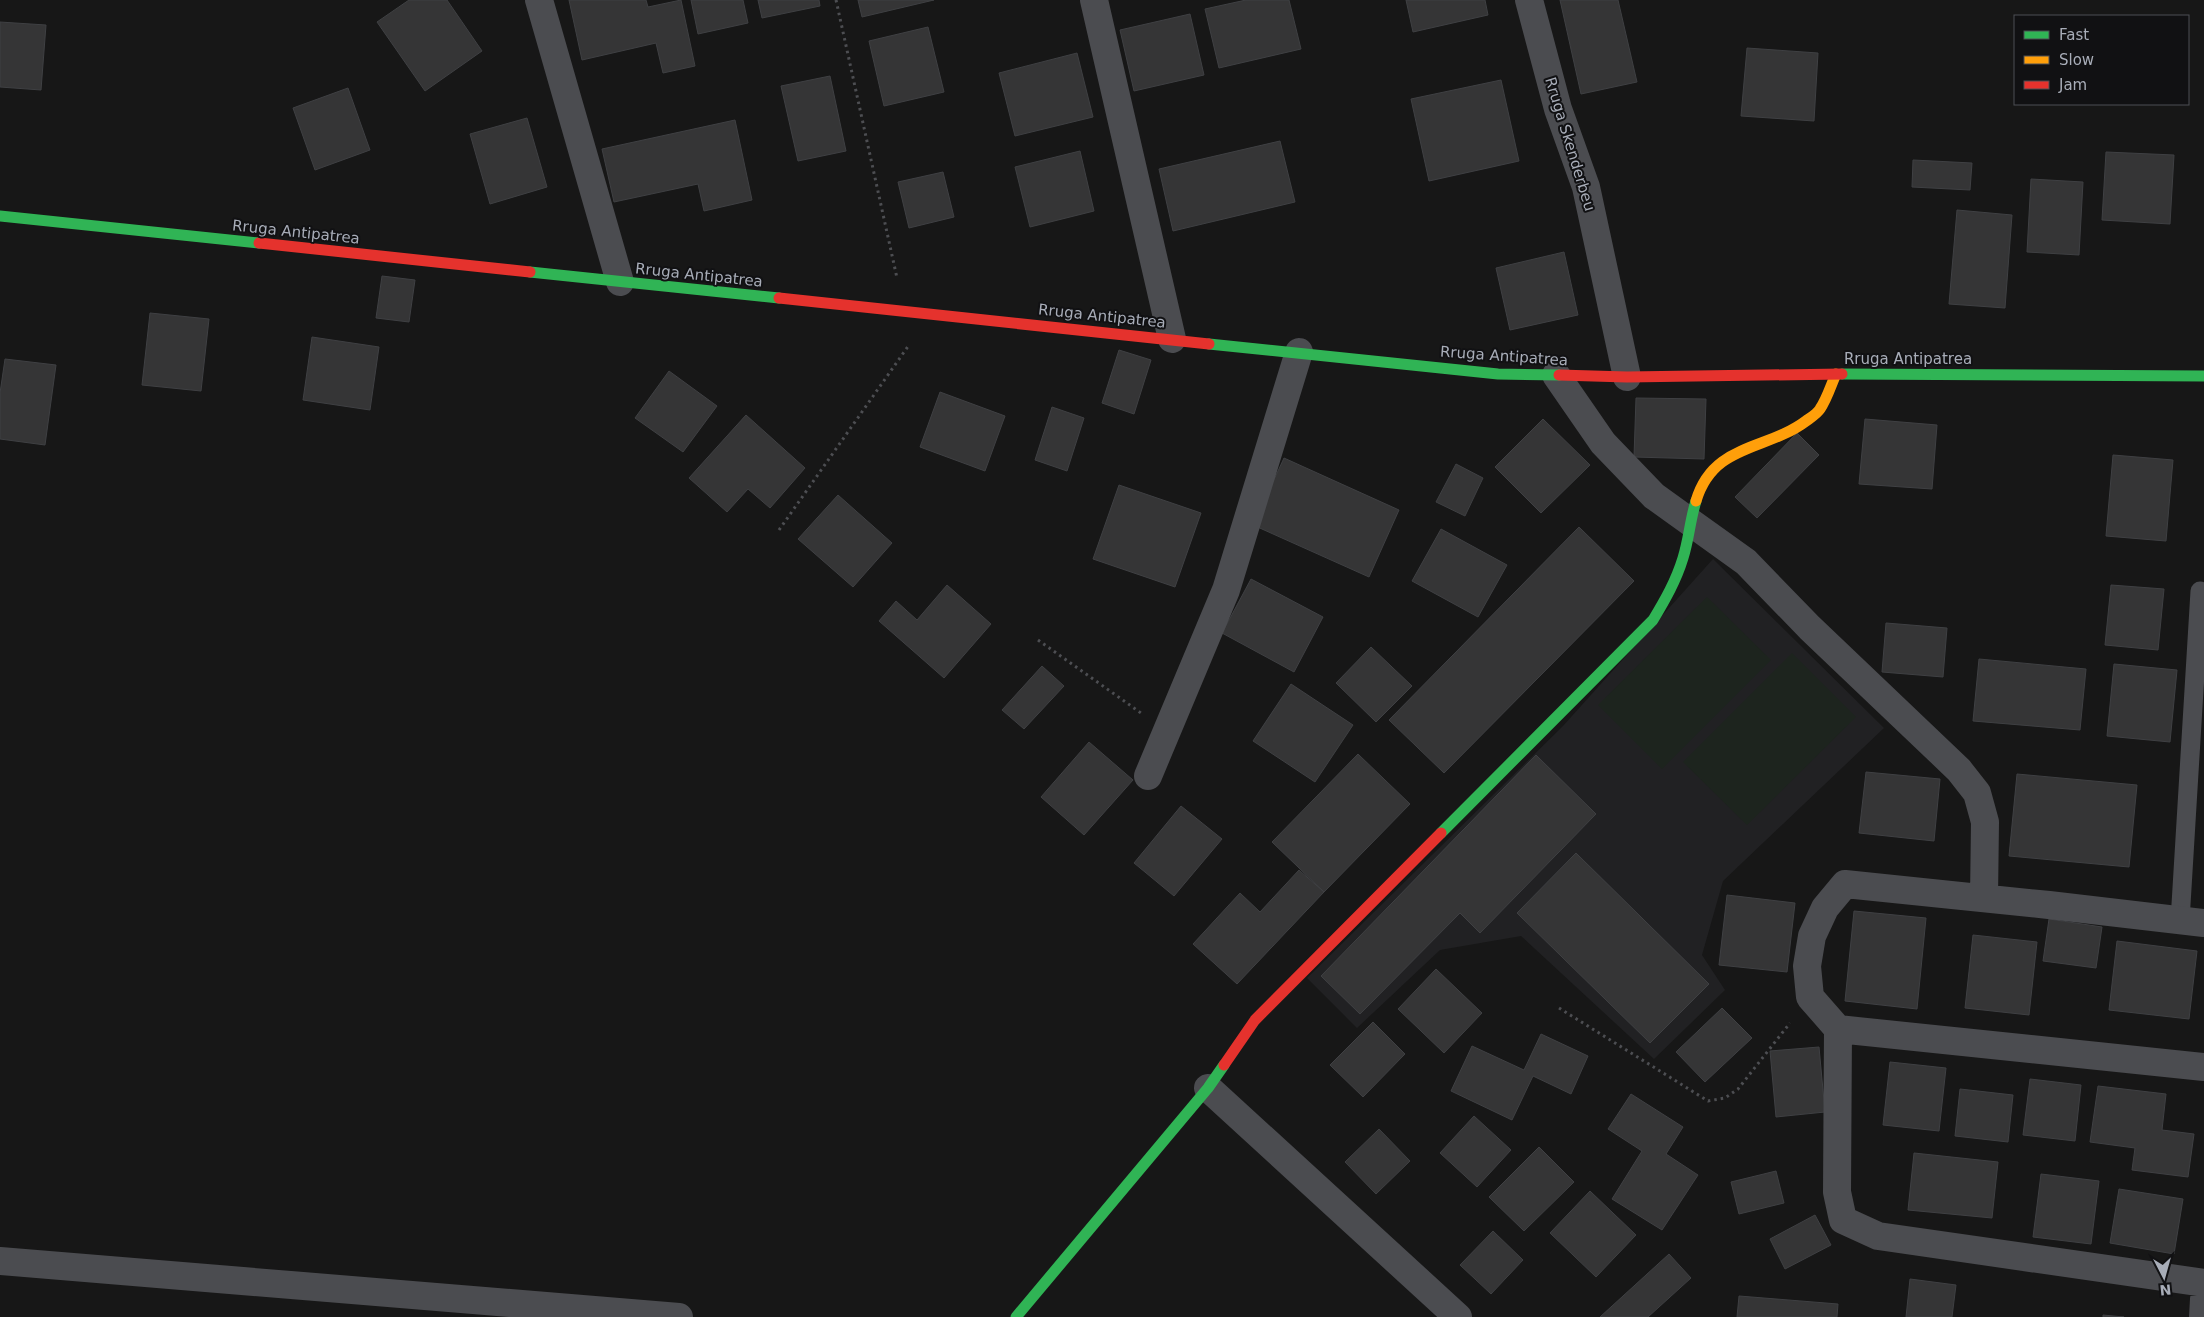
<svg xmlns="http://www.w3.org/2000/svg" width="2204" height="1317" font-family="'DejaVu Sans',sans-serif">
	<rect width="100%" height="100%" fill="#171717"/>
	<path fill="#212123" d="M1713 559 1884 728 1723 881 1702 955 1725 990 1654 1059 1521 936 1440 950 1357 1028 1307 978 1563 726Z"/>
	<path fill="#1d241e" d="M1707 597 1771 660 1662 769 1598 705Z
		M1792 653 1856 717 1747 825 1683 762Z"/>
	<path fill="#353536" stroke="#3f4043" d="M409 0H447L482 51 425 91 377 22Z
		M569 0H646L648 7 681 0 695 66 663 73 656 43 582 60Z
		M691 0H743L748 23 698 34Z
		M758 0H819L820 6 762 18Z
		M858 0H934L862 17Z
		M1246 0H1289L1301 49 1219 68 1205 9Z
		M1406 0H1485L1488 15 1413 32Z
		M1560 0H1618L1637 82 1581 94Z
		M1190 14 1204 75 1134 91 1120 30Z
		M0 22 46 25 41 90 0 87Z
		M928 27 944 92 884 106 869 41Z
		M1747 48 1818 53 1814 121 1741 116Z
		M1077 53 1093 117 1015 136 999 73Z
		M830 76 846 151 798 161 781 86Z
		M1501 80 1519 161 1429 181 1411 99Z
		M348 88 370 150 315 170 293 108Z
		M527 118 547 187 490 204 470 134Z
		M735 120 752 200 704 211 698 184 614 202 602 149Z
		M1280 141 1295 202 1173 231 1159 169Z
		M1080 151 1094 211 1030 227 1015 167Z
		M2106 152 2174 155 2170 224 2102 220Z
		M1913 160 1972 163 1970 190 1912 187Z
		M943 172 954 217 909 228 898 182Z
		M2031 179 2083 182 2079 255 2027 252Z
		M1957 210 2012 215 2005 308 1949 304Z
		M1564 252 1578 315 1510 330 1496 268Z
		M382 276 415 280 409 322 376 318Z
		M150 313 209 319 201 391 142 385Z
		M312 337 379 347 370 410 303 400Z
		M1119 350 1151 360 1134 414 1102 403Z
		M5 359 56 365 45 445 0 439V393Z
		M669 371 717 406 683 452 635 418Z
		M940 392 1005 416 985 471 920 447Z
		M1636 398 1706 399 1704 459 1634 457Z
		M1052 407 1084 418 1067 471 1035 460Z
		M746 415 805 468 770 508 748 489 727 512 689 478Z
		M1543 419 1590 465 1541 513 1495 467Z
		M1865 419 1937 425 1932 489 1859 484Z
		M1797 433 1819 455 1757 518 1735 497Z
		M2113 455 2173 460 2166 541 2106 536Z
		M1284 458 1399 510 1369 577 1253 525Z
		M1456 464 1483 478 1465 516 1436 502Z
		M1119 485 1201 513 1175 587 1093 559Z
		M838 495 892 543 853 587 798 539Z
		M1579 527 1634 581 1444 773 1389 720Z
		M1441 529 1507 565 1478 617 1412 581Z
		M1251 579 1323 617 1294 672 1222 633Z
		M947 585 991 624 944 678 879 621 896 601 917 620Z
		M2111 585 2164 589 2158 650 2105 645Z
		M1886 623 1947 628 1943 677 1882 672Z
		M1371 647 1412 686 1376 722 1336 683Z
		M1979 659 2086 669 2080 730 1973 721Z
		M2114 664 2177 670 2170 742 2107 736Z
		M1042 666 1064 686 1024 729 1002 710Z
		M1291 684 1353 725 1315 782 1253 741Z
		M1089 742 1133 780 1084 835 1041 797Z
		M1358 754 1410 804 1324 892 1272 842Z
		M1536 755 1596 814 1480 933 1460 913 1360 1014 1321 976Z
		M1866 772 1940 779 1934 841 1859 833Z
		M2017 774 2137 785 2129 867 2009 856Z
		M1181 806 1222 839 1174 896 1134 863Z
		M1576 853 1709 984 1650 1043 1517 913Z
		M1299 870 1324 892 1237 984 1193 944 1240 893 1260 912Z
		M1727 895 1795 903 1787 972 1719 965Z
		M1854 911 1926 918 1917 1009 1845 1001Z
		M2049 919 2102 927 2096 968 2043 961Z
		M1973 935 2037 942 2029 1015 1965 1008Z
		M2117 941 2197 951 2189 1019 2109 1010Z
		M1436 969 1482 1013 1444 1053 1398 1009Z
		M1722 1008 1752 1038 1705 1082 1676 1052Z
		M1373 1022 1405 1054 1363 1097 1330 1065Z
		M1541 1034 1588 1056 1571 1094 1533 1076 1512 1120 1451 1091 1472 1046 1524 1070Z
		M1819 1047 1825 1112 1776 1117 1770 1051Z
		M1890 1062 1946 1068 1939 1131 1883 1125Z
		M2030 1079 2081 1085 2075 1141 2023 1135Z
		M2098 1086 2166 1094 2162 1130 2194 1134 2188 1177 2132 1170 2135 1148 2090 1142Z
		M1960 1089 2013 1095 2008 1142 1955 1136Z
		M1631 1094 1683 1127 1666 1154 1698 1175 1662 1230 1612 1199 1642 1151 1608 1129Z
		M1474 1116 1511 1150 1477 1187 1440 1153Z
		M1379 1129 1410 1161 1376 1194 1345 1162Z
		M1539 1147 1574 1182 1524 1231 1489 1197Z
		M1914 1153 1998 1162 1992 1218 1908 1210Z
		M1776 1171 1784 1203 1739 1214 1731 1182Z
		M2041 1174 2099 1181 2091 1244 2033 1237Z
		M2119 1189 2183 1199 2174 1254 2110 1243Z
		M1590 1191 1636 1235 1596 1277 1550 1233Z
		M1815 1215 1831 1245 1785 1269 1770 1239Z
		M1493 1231 1523 1260 1491 1294 1460 1265Z
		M1669 1254 1691 1278 1648 1317H1600Z
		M1910 1279 1956 1285 1952 1317H1906Z
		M1739 1296 1838 1304 1837 1317H1737Z
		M2103 1315 2124 1317H2103Z"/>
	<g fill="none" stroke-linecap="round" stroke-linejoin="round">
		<path stroke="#4d4e52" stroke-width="3" stroke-dasharray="2.5 4" stroke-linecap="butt" d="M836 0 897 278
			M779 530 909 345
			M1038 640 1141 713
			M1559 1008 1708 1101 1725 1098 1738 1089 1790 1023"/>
		<path stroke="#4b4c50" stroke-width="19" d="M2180 921 2200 591"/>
		<path stroke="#4b4c50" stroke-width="28" d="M539 0 620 282
			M1094 0 1172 339
			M1529 0 1558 109 1586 187 1627 377
			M1556 375 1603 443 1654 496 1746 562 1810 628 1959 770 1977 793 1985 822 1984 898
			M1148 776 1226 590 1299 352
			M2204 923 2049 905 1845 884 1825 908 1812 936 1807 966 1810 997 1838 1029 1837 1192 1843 1220 1878 1236 2204 1283
			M1838 1029 2204 1067
			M1208 1088 1458 1317
			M0 1261 679 1317
			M2203 1317 2204 1299"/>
		<path stroke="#30b455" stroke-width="11" d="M0 216 259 243
			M530 272 779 298
			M1209 344 1498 374 1559 375
			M1842 374 2204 376
			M1441 833 1653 620C1665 600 1676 581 1683 558 1689 539 1690 520 1696 501
			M1016 1317 1208 1088 1224 1065"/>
		<path stroke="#ff9f0a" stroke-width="11" d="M1696 501C1713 443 1766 451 1806 421 1810 418 1817 414 1820 409 1827 399 1831 385 1836 374"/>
		<path stroke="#e5322d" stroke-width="11" d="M259 243 530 272
			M779 298 1209 344
			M1559 375 1627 377 1842 374
			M1224 1065 1255 1020 1441 833"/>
	</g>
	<g text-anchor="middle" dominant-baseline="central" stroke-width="4" stroke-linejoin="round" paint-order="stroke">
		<g font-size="15" fill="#a8adb8" stroke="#111113">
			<text transform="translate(1570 144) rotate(73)">Rruga Skenderbeu</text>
			<text transform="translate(296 232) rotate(6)">Rruga Antipatrea</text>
			<text transform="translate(699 275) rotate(6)">Rruga Antipatrea</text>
			<text transform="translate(1102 316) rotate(6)">Rruga Antipatrea</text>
			<text transform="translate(1504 356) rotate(4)">Rruga Antipatrea</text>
			<text x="1908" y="359">Rruga Antipatrea</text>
		</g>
	</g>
	<rect x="2014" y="15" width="175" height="90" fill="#111113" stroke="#4d4f55"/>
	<rect x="2024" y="31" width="25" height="8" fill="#30b455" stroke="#4d4f55"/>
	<text x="2059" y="40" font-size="15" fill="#a8adb8">Fast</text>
	<rect x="2024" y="56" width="25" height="8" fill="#ff9f0a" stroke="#4d4f55"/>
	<text x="2059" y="65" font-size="15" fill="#a8adb8">Slow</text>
	<rect x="2024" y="81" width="25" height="8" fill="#e5322d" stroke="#4d4f55"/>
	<text x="2059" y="90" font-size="15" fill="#a8adb8">Jam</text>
	<g transform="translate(2164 1277) rotate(174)" stroke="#111113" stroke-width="4" paint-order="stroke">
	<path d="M0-4L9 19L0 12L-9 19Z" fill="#a8adb8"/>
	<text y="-8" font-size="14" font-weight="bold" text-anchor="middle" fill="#a8adb8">N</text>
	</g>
</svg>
